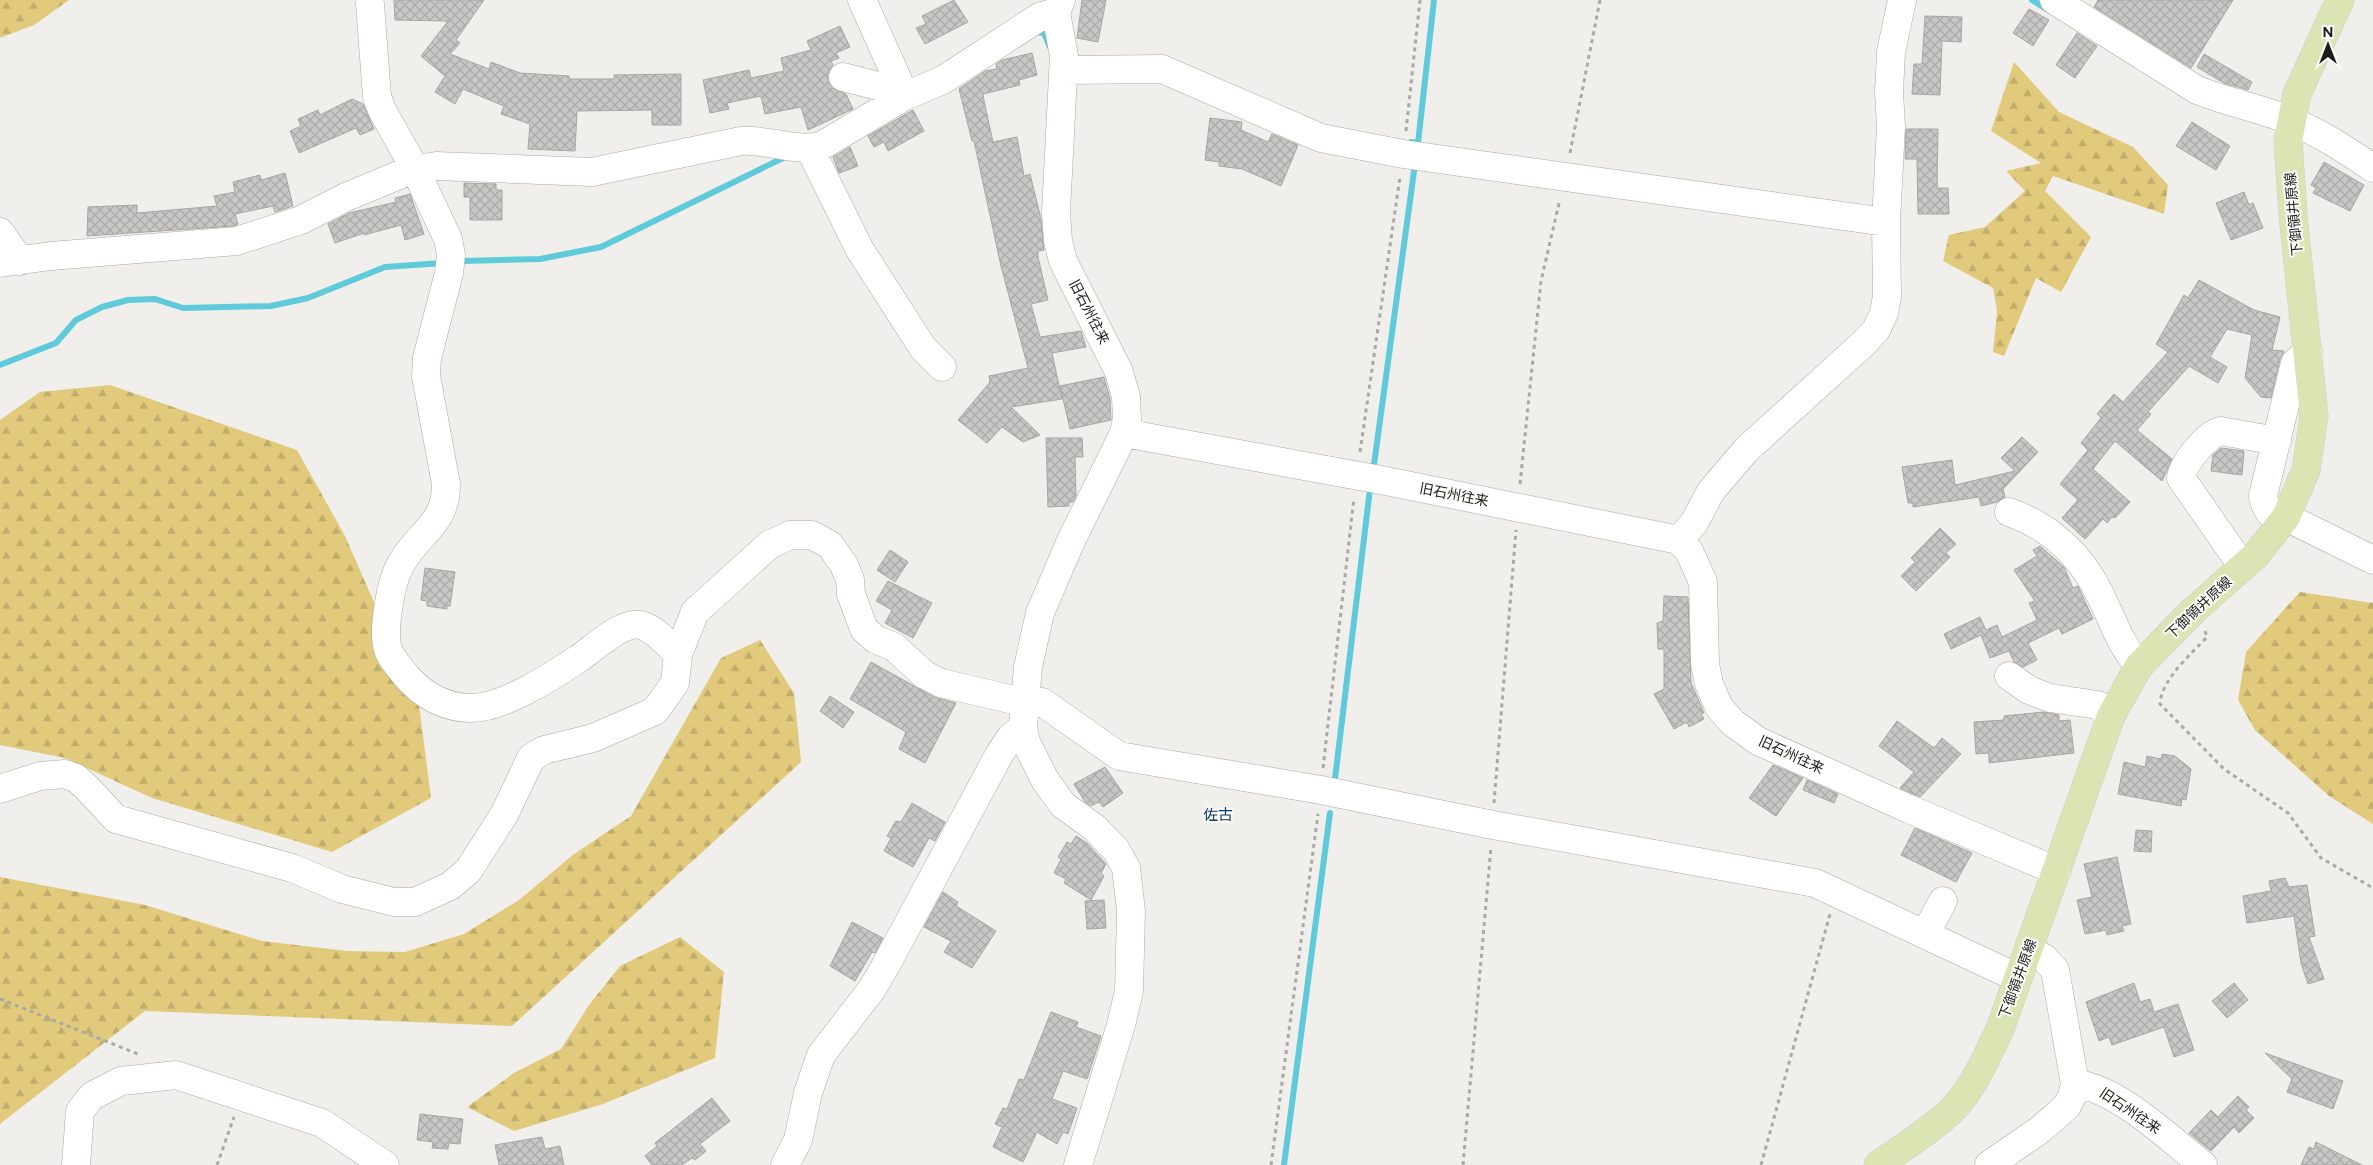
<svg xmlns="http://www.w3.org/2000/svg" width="2373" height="1165" font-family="Figtree,'Noto Sans JP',sans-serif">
	<defs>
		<pattern id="forest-firs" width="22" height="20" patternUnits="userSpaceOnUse" patternTransform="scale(1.25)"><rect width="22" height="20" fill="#e2ca7d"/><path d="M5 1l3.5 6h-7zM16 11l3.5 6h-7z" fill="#c1ad6b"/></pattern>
		<pattern id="building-cross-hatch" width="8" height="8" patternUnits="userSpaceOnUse" patternTransform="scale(1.25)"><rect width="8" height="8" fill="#c8c7c4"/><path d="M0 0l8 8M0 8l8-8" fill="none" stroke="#abaaa8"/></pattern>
	</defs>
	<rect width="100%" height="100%" fill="#f0efeb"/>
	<path fill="url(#forest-firs)" d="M0 0H69L34 25 0 38Z
		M2014 62 2059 112 2133 147 2168 185 2164 214 2053 176 2045 191 2091 237 2061 292 2036 278 2004 356 1993 352 1997 311 1993 288 1943 261 1949 235 1985 227 2025 191 2006 171 2041 163 1991 131Z
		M110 385 297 450 345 536 419 705 431 798 332 852 152 798 65 758 0 745V420L40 392Z
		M2300 592 2373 603V824L2329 796 2255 730 2238 700 2246 652Z
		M760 640 794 693 801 762 512 1026 145 1011 0 1124V877L145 905 262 941 347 951 405 952 464 934 519 900 574 854 631 816 721 658Z
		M680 937 724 972 715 1058 603 1104 514 1131 467 1107 514 1073 561 1049 589 1005 620 966Z"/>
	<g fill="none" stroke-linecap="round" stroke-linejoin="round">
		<path stroke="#5fcbda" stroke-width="6" d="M2032 0 2048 10
			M1033 34 1036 32 1044 33 1050 47
			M1411 142 1418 143 1434 0
			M463 261 540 259 601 247 783 158
			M0 365 56 343 76 320 102 307 128 300 155 299 183 308 271 306 308 298 385 267 443 263
			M1373 472 1415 164
			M1334 787 1370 489
			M1284 1165 1330 813"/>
	</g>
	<path fill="url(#building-cross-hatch)" stroke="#a7a6a3" d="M394 0H484L456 40 460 43 450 54 489 69 491 62 520 73 569 76V79H614V75L681 74V125H652V110L577 111 575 151 528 149 530 124 501 114 504 106 463 89 455 104 435 92 445 76 421 56 448 21 395 20Z
		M954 0 968 22 925 44 916 28 926 24 922 16Z
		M1082 0H1106L1098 42 1077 38Z
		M2098 0H2233L2191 68 2094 7Z
		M2029 9 2049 20 2033 46 2013 33Z
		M1925 16 1962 17 1961 42 1942 41 1940 95 1912 94 1914 64H1922Z
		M840 26 850 47 836 53 839 58 831 61 833 65 828 73V81L832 88 846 94 853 109 808 130 801 107 765 114 761 96 727 103 729 109 710 113 703 80 749 70 751 78 784 71 781 58 811 50 807 41Z
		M2077 33 2097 46 2075 78 2056 65Z
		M1032 53 1037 75 1019 80 1020 85 983 94 984 101 993 142 1017 137 1024 176 1030 174 1041 219 1044 250 1038 251V257L1048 300 1031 304 1040 337 1081 331 1086 347 1052 353 1062 399 1011 407 1040 435 1023 442 1002 427 987 443 958 420 990 382 989 376 1028 368 1001 266 974 141H972L959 89 985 71 997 69 996 64 1002 60Z
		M2204 54 2252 82 2248 90 2224 83 2197 67Z
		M352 99 363 104 374 129 360 135 356 128 299 153 290 131 301 126 298 119 318 110 320 115Z
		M913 110 924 131 888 151 884 142 874 147 868 136Z
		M1210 118 1242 122 1241 130 1268 142 1272 134 1298 145 1281 186 1242 169 1219 166V162L1205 160Z
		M2192 122 2230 146 2216 170 2176 146Z
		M1906 129H1938L1937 188H1948L1949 214H1918L1917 159H1905Z
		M850 147 858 166 839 173 833 157Z
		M2324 162 2364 185 2350 211 2313 193 2316 188 2311 185Z
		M285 173 293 206 275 212 273 206 235 214 238 224 234 226 87 236 88 207 137 205V213L217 206 214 196 235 192 233 182 260 175 261 180Z
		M464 183 496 184V190H502V220H470V197H464Z
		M2244 192 2249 205 2253 203 2263 228 2231 240 2216 203Z
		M410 194 424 234 405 240 401 225 364 235V233L335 243 328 224 349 213 396 202 395 198Z
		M2199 280 2254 310 2280 317 2272 350 2284 351 2280 359 2271 398 2261 397 2245 378 2252 335 2227 329 2210 357 2227 367 2218 383 2189 366 2148 412 2151 414 2137 430 2172 459 2162 481 2115 441 2093 469 2130 502 2115 518 2112 517 2107 523 2103 519 2085 539 2062 518 2078 500 2060 484 2088 450 2081 443 2101 418 2097 414 2114 394 2123 402 2168 352 2156 344 2184 295 2188 298Z
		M1104 377 1110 399 1111 420 1070 429 1060 386Z
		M2022 437 2038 452 2003 489 2005 497 1997 502 1981 506 1979 497 1913 507V503H1908L1902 467 1952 460 1955 485 2015 471 2001 458Z
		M1046 438H1082L1083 457H1075L1076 496 1073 502H1069V506L1048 507Z
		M2221 448 2244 451 2242 475 2211 471 2213 455Z
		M1940 528 1956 544 1946 553 1950 557 1916 591 1901 576 1915 562 1911 558Z
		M2040 546 2064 567 2073 588 2078 586 2093 619 2062 634 2059 628 2028 643 2037 660 2023 667 2014 662 2009 651 1990 658 1981 635 1951 649 1944 634 1980 617 1986 630 1997 625 2002 637 2037 620 2029 603 2035 601 2014 570 2037 556 2033 550Z
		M890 550 908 562 895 582 877 570Z
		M425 568 455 572 450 606H447V609L427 606V601L421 600Z
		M888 581 932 603 913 638 885 623 892 610 876 601Z
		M1664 596 1688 597 1691 683 1704 713 1701 714 1704 719 1689 727 1687 722 1674 729 1654 694 1664 689V649H1658L1657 623 1663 621Z
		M871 662 934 697 956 703 925 763 899 749 906 732 850 699Z
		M830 696 854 712 843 728 820 711Z
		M2044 712 2059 715V721L2070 720 2074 753 1989 763V753L1976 754 1974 722 2004 720V716Z
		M1897 721 1934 748 1942 738 1961 754 1920 797 1900 788 1914 772 1879 746Z
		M2162 754 2175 756 2191 769 2186 800 2182 799 2181 806 2118 794 2124 762 2145 767 2147 756 2161 759Z
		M1773 765 1803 778 1776 816 1749 798Z
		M1105 767 1123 793 1103 807 1099 802 1091 806 1085 802 1074 784Z
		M1807 780 1838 794 1834 803 1803 790Z
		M912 803 945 822 935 841 929 838 913 867 884 851 891 838 887 836 896 821 901 822Z
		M1915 828 1972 853 1956 882 1901 855Z
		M2136 830 2152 831 2151 852 2134 851Z
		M1076 836 1087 843 1106 864 1101 873 1104 876 1091 900 1064 883 1066 879 1054 873 1061 859 1058 857 1067 842 1071 844Z
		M2117 857 2131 924 2122 926 2124 931 2107 935 2106 930 2085 934 2077 900 2092 897 2084 864Z
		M2285 878 2289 887 2307 885 2315 936 2309 937 2324 979 2308 984 2301 963 2294 916 2247 923 2243 896 2271 891 2269 881Z
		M943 892 958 902 956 906 996 931 972 968 944 952 951 941 924 927Z
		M1104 900 1106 928 1087 929 1085 901Z
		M852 922 883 938 875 953 872 952 855 981 830 966Z
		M2134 983 2140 1002 2150 999 2154 1012 2178 1004 2194 1050 2174 1057 2164 1027 2112 1045 2109 1037 2099 1041 2086 1002Z
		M2234 983 2248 1000 2227 1018 2212 1001Z
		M1051 1012 1078 1022 1076 1027 1101 1036 1087 1079 1063 1071 1052 1099 1077 1108 1068 1134 1063 1132 1057 1144 1037 1132 1023 1162 993 1147 1002 1127 995 1124 1003 1108 1007 1109 1019 1079 1024 1080Z
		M2265 1053 2343 1081 2333 1109 2287 1092 2292 1079Z
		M2238 1096 2249 1107 2246 1110 2254 1118 2239 1133 2234 1127 2211 1151 2189 1133 2211 1110 2218 1117Z
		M712 1098 730 1121 700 1144 706 1151 695 1160 692 1158 682 1165H652L645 1156 657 1146 655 1143Z
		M420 1114 463 1119 460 1144 449 1143 448 1149 432 1148 433 1142 417 1140Z
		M542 1137 545 1149 560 1146 564 1165H499L495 1145Z
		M2316 1142 2362 1165H2301L2309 1147 2314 1149Z"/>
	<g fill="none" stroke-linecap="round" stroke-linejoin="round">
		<g stroke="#aaa9a6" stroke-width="29">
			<path id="minor" d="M862 0 905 96
				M1061 0 1056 13 1064 56 1056 212 1058 241 1063 261 1119 372 1126 397 1127 419 1124 433 1070 543 1040 613 1028 667 1023 727 1026 742 1045 780 1063 805 1095 828 1116 850 1126 868 1131 911 1129 991 1121 1025 1078 1165
				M2054 0 2197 90C2227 102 2259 108 2289 120 2319 132 2346 150 2373 168
				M370 4 377 97 382 110 415 169 448 239 451 255 449 273 427 358 426 376 446 484C446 526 418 532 401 564 391 580 381 635 389 652 393 661 401 669 407 677 423 695 444 707 469 708 502 709 551 677 578 659 593 649 622 621 640 625 655 628 667 644 678 654
				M1064 70 1162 69 1321 138 1403 154 1886 222
				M843 77 897 91 905 96
				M810 149 860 250 923 348 942 367
				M0 232 20 261
				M0 263 51 256 237 241 301 220 346 197 399 175 415 169 436 166 592 172 741 141C767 139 794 152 821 146L905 96 943 80 1041 16 1056 13
				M1124 433 1381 480 1679 540 1689 551 1703 582 1705 664 1709 684 1719 707 1732 722 1758 741 1909 809 2057 871
				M2009 512C2043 524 2072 547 2091 578 2109 607 2116 640 2139 666
				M2286 517 2373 560
				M2281 522C2271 515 2265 509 2263 496L2295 363 2308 351
				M1679 540 1694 523 1711 491 1747 449 1864 343 1876 330 1884 313 1887 296 1886 222 1891 126 1889 92 1891 52 1902 0
				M2243 567 2181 478C2183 463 2207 434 2221 431L2277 441
				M2009 676 2029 690 2050 698 2098 705 2111 716
				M0 789 40 776 65 774 76 778 87 788 116 819 292 868 342 889 394 902H415L450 886 468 871 505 813 531 758 544 750 593 738 655 711 675 683 678 654 695 612 769 545 790 535H812L830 545 844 565 850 580 851 594 864 629 875 639 894 647 925 675 941 683 1014 700 1042 702 1119 756 1321 790 1493 825 1815 883 2018 978
				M1925 934 1943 901
				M2075 1084C2116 1087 2170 1139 2203 1165
				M76 1165 80 1111 92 1096 121 1081 176 1075 322 1123 385 1165
				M785 1165 798 1140 808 1093 821 1055 872 989 886 965 999 755 1010 738 1023 727
				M1989 1165 2041 1129 2067 1106 2072 1096 2075 1084 2055 970 2044 958 2029 950"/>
		</g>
		<g stroke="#cdcdcd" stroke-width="29">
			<path id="major" d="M1878 1165C1902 1148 1928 1132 1950 1112 1973 1090 1986 1058 2000 1029L2111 716 2139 666 2193 611 2256 555 2286 517 2306 470 2314 416 2293 215 2288 141 2297 94 2340 0"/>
		</g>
		<path stroke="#a9a9a6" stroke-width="3" stroke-dasharray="4 4" stroke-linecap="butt" d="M1406 131 1420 0
			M1570 153 1600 0
			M1360 452 1400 177
			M1520 484 1541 281 1560 199
			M2205 631 2207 637C2191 654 2161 680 2160 704L2224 769 2288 813 2321 858 2373 888
			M1323 768 1354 498
			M1494 803 1516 530
			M0 999 138 1054
			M217 1165 234 1117
			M1271 1165 1318 814
			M1463 1165 1491 847
			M1761 1165 1830 914"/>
		<use href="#minor" stroke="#fff" stroke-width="28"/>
		<use href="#major" stroke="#dbe5b4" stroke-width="28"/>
	</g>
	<g text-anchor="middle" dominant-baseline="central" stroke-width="4" stroke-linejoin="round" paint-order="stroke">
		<g font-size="14" fill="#1b1b1a" stroke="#fdfcf9">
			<text transform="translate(2294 214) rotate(-95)">下御領井原線</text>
			<text transform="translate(1089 312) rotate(63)">旧石州往来</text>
			<text transform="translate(1454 495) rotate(11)">旧石州往来</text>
			<text transform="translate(2199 608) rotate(-43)">下御領井原線</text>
			<text transform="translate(1791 755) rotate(25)">旧石州往来</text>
			<text transform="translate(2018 979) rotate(-70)">下御領井原線</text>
			<text transform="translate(2130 1111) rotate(34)">旧石州往来</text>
		</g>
		<g font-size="15" fill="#063a6b" stroke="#fdfcf9">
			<text x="1218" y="815">佐古</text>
		</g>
	</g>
	<g transform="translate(2328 45)" stroke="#fdfcf9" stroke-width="4" paint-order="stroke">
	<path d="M0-4L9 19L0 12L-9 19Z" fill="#1b1b1a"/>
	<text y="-8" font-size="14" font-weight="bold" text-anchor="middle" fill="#1b1b1a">N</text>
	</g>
</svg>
